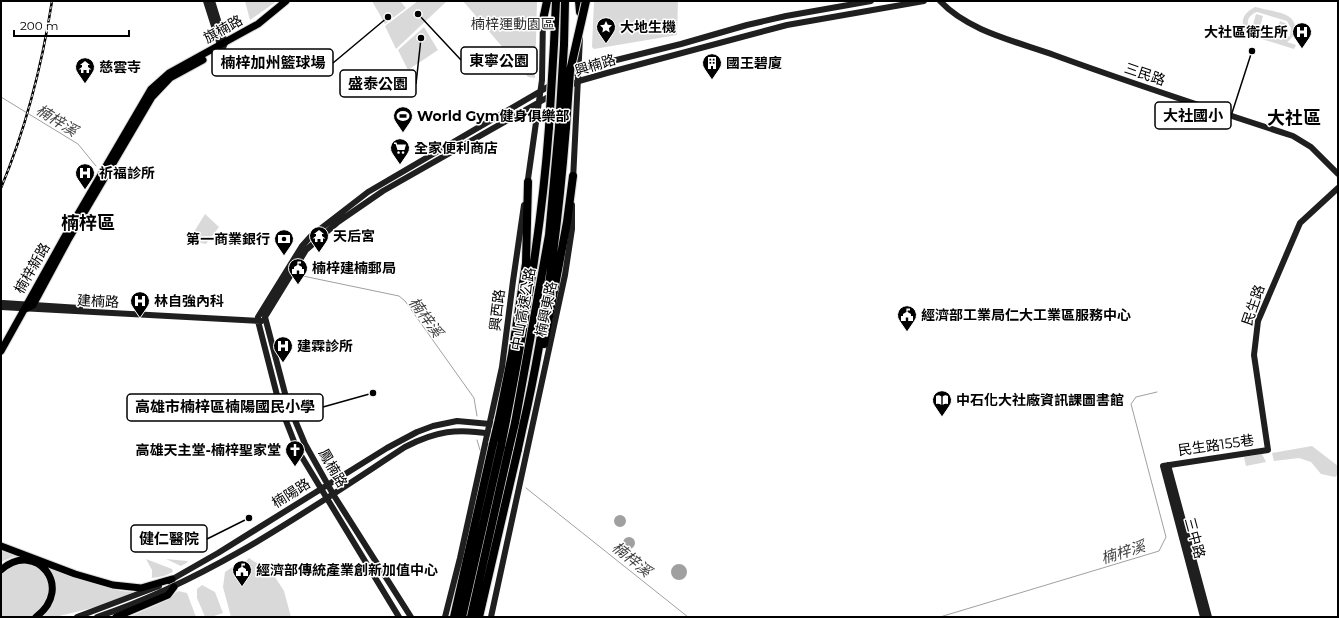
<svg xmlns="http://www.w3.org/2000/svg" width="1339" height="618" font-family="Montserrat,'Noto Sans TC',sans-serif">
	<rect width="100%" height="100%" fill="#fff"/>
	<path fill="#d9d9d9" fill-rule="evenodd" d="M245 1H277L250 20Z
		M372 1H400L406 8 385 24Z
		M418 1H447L396 49 385 26Z
		M463 1H537L535 78 528 77Z
		M594 1H678L677 35 594 49 592 47Z
		M1255 7C1263 9 1281 12 1288 16 1299 23 1296 36 1287 42L1296 45 1294 49 1233 30 1235 26 1244 28C1240 18 1246 12 1255 7ZM1257 12 1287 21 1291 28 1290 36 1281 40 1250 29C1245 21 1249 15 1257 12Z
		M1256 14 1263 16 1259 30 1252 28Z
		M1280 21 1287 24 1282 37 1276 35Z
		M424 27 438 50 408 70 398 50Z
		M205 214 219 227 206 244 189 240Z
		M1312 446 1338 466V474L1335 477 1321 474 1311 462 1299 458 1274 461 1272 453Z
		M1262 454 1266 462 1246 466 1244 457Z
		M1 548 21 556 12 557 1 562Z
		M249 558 273 574 284 591 291 617H231L223 587 225 572 240 562 246 561Z
		M146 559 172 569 173 572 164 576 152 578V570Z
		M166 559 187 561 188 562 181 566Z
		M20 562 34 563 121 591 134 592 100 606 55 617H1V573Z
		M202 585 215 592 223 613 211 617H205L197 598V589Z
		M178 591 187 593 196 617H129L168 600Z"/>
	<path fill="#a0a0a0" d="M614 521a6 6 0 1 1 12 0a6 6 0 1 1-12 0Z
		M623 543a6 6 0 1 1 12 0a6 6 0 1 1-12 0Z
		M671 572a8 8 0 1 1 16 0a8 8 0 1 1-16 0Z"/>
	<g fill="none" stroke-linecap="round" stroke-linejoin="round">
		<path stroke="#a0a0a0" stroke-width="1" d="M1 97 78 144 96 166
			M298 275 399 296 405 301 474 398 477 416
			M477 440 480 450
			M526 488 688 617
			M940 617 1159 551 1166 537 1131 404 1136 397 1157 392"/>
		<g stroke="#dbdbdb" stroke-width="9">
			<path id="primary" d="M25 309 33 305 68 240 152 97 170 78 203 60
				M1 351 64 238 151 89 169 73 258 24 286 1
				M1 546 75 574 113 585 141 588 172 579
				M1 570C36 539 75 588 36 617
				M116 617 168 595 174 587"/>
		</g>
		<g stroke="#dbdbdb" stroke-width="10">
			<path id="highway" d="M579 1 580 12
				M543 20 547 1
				M554 44 556 1
				M564 45 565 1
				M544 344 567 222 573 176
				M499 419 512 354 526 263 528 182
				M506 421C525 324 542 226 549 127
				M515 423 549 235 559 127
				M523 426C546 327 558 227 566 127
				M454 617 493 444
				M462 617 501 446
				M471 617 509 448
				M479 617 518 449"/>
		</g>
		<path stroke="#1f1f1f" stroke-width="6" d="M206 1 221 48
			M212 1 225 43 222 50
			M940 1C968 31 1015 41 1054 55 1133 84 1213 110 1293 136L1311 147 1338 174
			M573 180 580 37
			M527 186 542 80 543 16
			M3 303 80 308
			M1 307 261 321
			M258 317 302 246 311 236 368 192 563 78 588 67 681 44 747 25 786 16 871 1
			M265 317 306 250 338 222 383 191 564 88 579 81 607 73 787 25 924 1
			M265 317 287 401 305 444 333 494 411 617
			M258 321 279 403 297 449 399 617
			M1168 465 1209 617
			M169 581 218 553 387 448 417 432 433 426 457 421 490 424 518 431
			M77 617 159 586
			M97 617C209 580 307 511 405 447 436 431 457 428 491 434
			M445 617 460 558 502 367 513 281 524 205
			M491 617 565 275 572 229V205
			M1203 617 1163 466 1268 450 1254 355 1258 321 1300 223 1338 188"/>
		<use href="#primary" stroke="#000" stroke-width="7"/>
		<use href="#highway" stroke="#000" stroke-width="8"/>
		<g stroke="#000" stroke-width="2.5">
			<path id="rail" d="M1 188C26 128 42 65 52 1"/>
		</g>
		<use href="#rail" stroke="#fff" stroke-width="1" stroke-dasharray="3" stroke-linecap="butt"/>
		<g stroke="#dbdbdb" stroke-width="10" stroke-linecap="butt">
			<path id="highway-bridge" d="M549 127 554 44
				M559 127 564 45
				M566 127 570 71 586 1
				M493 444 499 419
				M501 446 506 421
				M509 448 515 423
				M518 449 523 426"/>
		</g>
		<use href="#highway-bridge" stroke="#000" stroke-width="8"/>
	</g>
	<defs>
		<g id="sight-pin" transform="scale(1)"><path d="M0 17L-7.5 6A9.5 9.5 0 1 1 7.5 6Z" fill="#000" stroke="#fff"/><path d="M0-6L1.8-2.2L6-1.7L2.9 1.2L3.7 5.4L0 3.3L-3.7 5.4L-2.9 1.2L-6-1.7L-1.8-2.2Z" fill="#fff"/></g>
		<g id="hospital-pin" transform="scale(1)"><path d="M0 17L-7.5 6A9.5 9.5 0 1 1 7.5 6Z" fill="#000" stroke="#fff"/><path d="M-5-5h3v3.5h4V-5h3V5h-3V1.5h-4V5h-3Z" fill="#fff"/></g>
		<g id="building-pin" transform="scale(1)"><path d="M0 17L-7.5 6A9.5 9.5 0 1 1 7.5 6Z" fill="#000" stroke="#fff"/><path d="M-4-6H4V6H1V3H-1V6H-4ZM-2.5-4.3h1.7v1.8h-1.7ZM.8-4.3h1.7v1.8H.8ZM-2.5-1h1.7V.8h-1.7ZM.8-1h1.7V.8H.8Z" fill="#fff"/></g>
		<g id="temple-pin" transform="scale(1)"><path d="M0 17L-7.5 6A9.5 9.5 0 1 1 7.5 6Z" fill="#000" stroke="#fff"/><path d="M0-6L5-2H3V0L6.5 2.5H4V6H1.5V3h-3V6H-4V2.5H-6.5L-3 0V-2H-5Z" fill="#fff"/></g>
		<g id="stadium-pin" transform="scale(1)"><path d="M0 17L-7.5 6A9.5 9.5 0 1 1 7.5 6Z" fill="#000" stroke="#fff"/><path d="M0-5a6.5 5 0 1 0 0 10a6.5 5 0 1 0 0-10ZM-3.5-1.8h7v3.6h-7Z" fill="#fff"/></g>
		<g id="supermarket-pin" transform="scale(1)"><path d="M0 17L-7.5 6A9.5 9.5 0 1 1 7.5 6Z" fill="#000" stroke="#fff"/><path d="M-6-5.5h2.5l.6 2H6L4.5 2H-2.5L-4.4-4H-6ZM-1.5 3.2a1.3 1.3 0 1 0 .1 0ZM3 3.2a1.3 1.3 0 1 0 .1 0Z" fill="#fff"/></g>
		<g id="bank-pin" transform="scale(1)"><path d="M0 17L-7.5 6A9.5 9.5 0 1 1 7.5 6Z" fill="#000" stroke="#fff"/><path d="M-6-4H6V4H-6ZM0-2.3a2.3 2.3 0 1 0 0 4.6a2.3 2.3 0 1 0 0-4.6Z" fill="#fff"/></g>
		<g id="civic-pin" transform="scale(1)"><path d="M0 17L-7.5 6A9.5 9.5 0 1 1 7.5 6Z" fill="#000" stroke="#fff"/><path d="M-.6-6.5H3V-4.5H.6V-3L4-1V1h2V6H-6V1h2V-1L-.6-3ZM-1.2 2.5V6h2.4V2.5Z" fill="#fff"/></g>
		<g id="library-pin" transform="scale(1)"><path d="M0 17L-7.5 6A9.5 9.5 0 1 1 7.5 6Z" fill="#000" stroke="#fff"/><path d="M-6-4Q-3-5.5-.7-3.5V5Q-3 3-6 4ZM6-4Q3-5.5 .7-3.5V5Q3 3 6 4Z" fill="#fff"/></g>
		<g id="church-pin" transform="scale(1)"><path d="M0 17L-7.5 6A9.5 9.5 0 1 1 7.5 6Z" fill="#000" stroke="#fff"/><path d="M-1.2-6h2.4v3.5h3.3v2.4h-3.3V6h-2.4V-.1h-3.3v-2.4h3.3Z" fill="#fff"/></g>
	</defs>
	<g fill-rule="evenodd">
		<use href="#sight-pin" x="606" y="27"/>
		<use href="#hospital-pin" x="1302" y="32"/>
		<use href="#building-pin" x="712" y="63"/>
		<use href="#temple-pin" x="85" y="67"/>
		<use href="#stadium-pin" x="403" y="116"/>
		<use href="#supermarket-pin" x="400" y="148"/>
		<use href="#hospital-pin" x="85" y="173"/>
		<use href="#temple-pin" x="319" y="236"/>
		<use href="#bank-pin" x="284" y="239"/>
		<use href="#civic-pin" x="298" y="268"/>
		<use href="#hospital-pin" x="140" y="301"/>
		<use href="#civic-pin" x="907" y="315"/>
		<use href="#hospital-pin" x="283" y="346"/>
		<use href="#library-pin" x="942" y="400"/>
		<use href="#church-pin" x="295" y="450"/>
		<use href="#civic-pin" x="242" y="570"/>
	</g>
	<g text-anchor="middle" dominant-baseline="central" stroke-width="3" stroke-linejoin="round" paint-order="stroke">
		<g font-size="14" fill="#303030" stroke="#fff">
			<text x="513" y="24">楠梓運動園區</text>
		</g>
		<g font-size="14" font-weight="bold" fill="#000" stroke="#fff" text-anchor="start">
			<text x="620" y="27">大地生機</text>
			<text x="1288" y="32" text-anchor="end">大社區衛生所</text>
			<text x="726" y="63">國王碧廈</text>
			<text x="99" y="67">慈雲寺</text>
			<text x="417" y="116">World Gym健身俱樂部</text>
			<text x="414" y="148">全家便利商店</text>
			<text x="99" y="173">祈福診所</text>
			<text x="333" y="236">天后宮</text>
			<text x="270" y="239" text-anchor="end">第一商業銀行</text>
			<text x="312" y="268">楠梓建楠郵局</text>
			<text x="154" y="301">林自強內科</text>
			<text x="921" y="315">經濟部工業局仁大工業區服務中心</text>
			<text x="297" y="346">建霖診所</text>
			<text x="956" y="400">中石化大社廠資訊課圖書館</text>
			<text x="281" y="450" text-anchor="end">高雄天主堂-楠梓聖家堂</text>
			<text x="256" y="570">經濟部傳統產業創新加值中心</text>
		</g>
		<g font-size="14" fill="#000" stroke="#fff">
			<text transform="translate(223 29) rotate(-29)">旗楠路</text>
			<text transform="translate(595 65) rotate(-17)">興楠路</text>
			<text transform="translate(1145 74) rotate(19)">三民路</text>
			<text transform="translate(32 268) rotate(-60)">楠梓新路</text>
			<text transform="translate(98 301) rotate(3)">建楠路</text>
			<text transform="translate(1253 305) rotate(-71)">民生路</text>
			<text transform="translate(523 309) rotate(-80)">中山高速公路</text>
			<text transform="translate(546 309) rotate(-78)">楠興東路</text>
			<text transform="translate(497 310) rotate(-83)">興西路</text>
			<text transform="translate(1216 445) rotate(-8)">民生路155巷</text>
			<text transform="translate(333 468) rotate(60)">鳳楠路</text>
			<text transform="translate(291 493) rotate(-32)">楠陽路</text>
			<text transform="translate(1195 538) rotate(75)">三中路</text>
		</g>
		<g font-size="15" font-style="italic" fill="#414141" stroke="#fff">
			<text transform="translate(57 120) rotate(32)">楠梓溪</text>
			<text transform="translate(426 317) rotate(54)">楠梓溪</text>
			<text transform="translate(1123 552) rotate(-17)">楠梓溪</text>
			<text transform="translate(632 559) rotate(39)">楠梓溪</text>
		</g>
		<g font-size="18" font-weight="bold" fill="#000" stroke="#fff">
			<text x="1294" y="118">大社區</text>
			<text x="88" y="223">楠梓區</text>
		</g>
	</g>
	<path fill="none" stroke="#000" stroke-width="1.5" d="M418 14L461 60M388 17L333 63M421 38L416 84M1252 51L1231 116M373 393L323 407M249 518L207 539"/>
	<g fill="#000" stroke="#fff" stroke-width="1.5">
		<circle cx="418" cy="14" r="4"/>
		<circle cx="388" cy="17" r="4"/>
		<circle cx="421" cy="38" r="4"/>
		<circle cx="1252" cy="51" r="4"/>
		<circle cx="373" cy="393" r="4"/>
		<circle cx="249" cy="518" r="4"/>
	</g>
	<g fill="#fff" stroke="#000" stroke-width="1.5">
		<rect x="461" y="47" width="76" height="27" rx="4"/>
		<rect x="212" y="49" width="121" height="27" rx="4"/>
		<rect x="340" y="70" width="76" height="27" rx="4"/>
		<rect x="1155" y="102" width="76" height="27" rx="4"/>
		<rect x="127" y="394" width="196" height="27" rx="4"/>
		<rect x="131" y="525" width="76" height="27" rx="4"/>
	</g>
	<g font-size="15" text-anchor="middle" font-weight="bold" fill="#000">
		<text x="499" y="66">東寧公園</text>
		<text x="273" y="68">楠梓加州籃球場</text>
		<text x="378" y="89">盛泰公園</text>
		<text x="1193" y="121">大社國小</text>
		<text x="225" y="412">高雄市楠梓區楠陽國民小學</text>
		<text x="169" y="544">健仁醫院</text>
	</g>
	<rect width="1339" height="618" fill="none" stroke="#000000" stroke-width="4"/>
	<path d="M14 30v6h115v-6" fill="none" stroke="#000000" stroke-width="2"/>
	<text x="20" y="30" font-size="12" fill="#000000" stroke="#ffffff" stroke-width="3" paint-order="stroke">200 m</text>
</svg>
